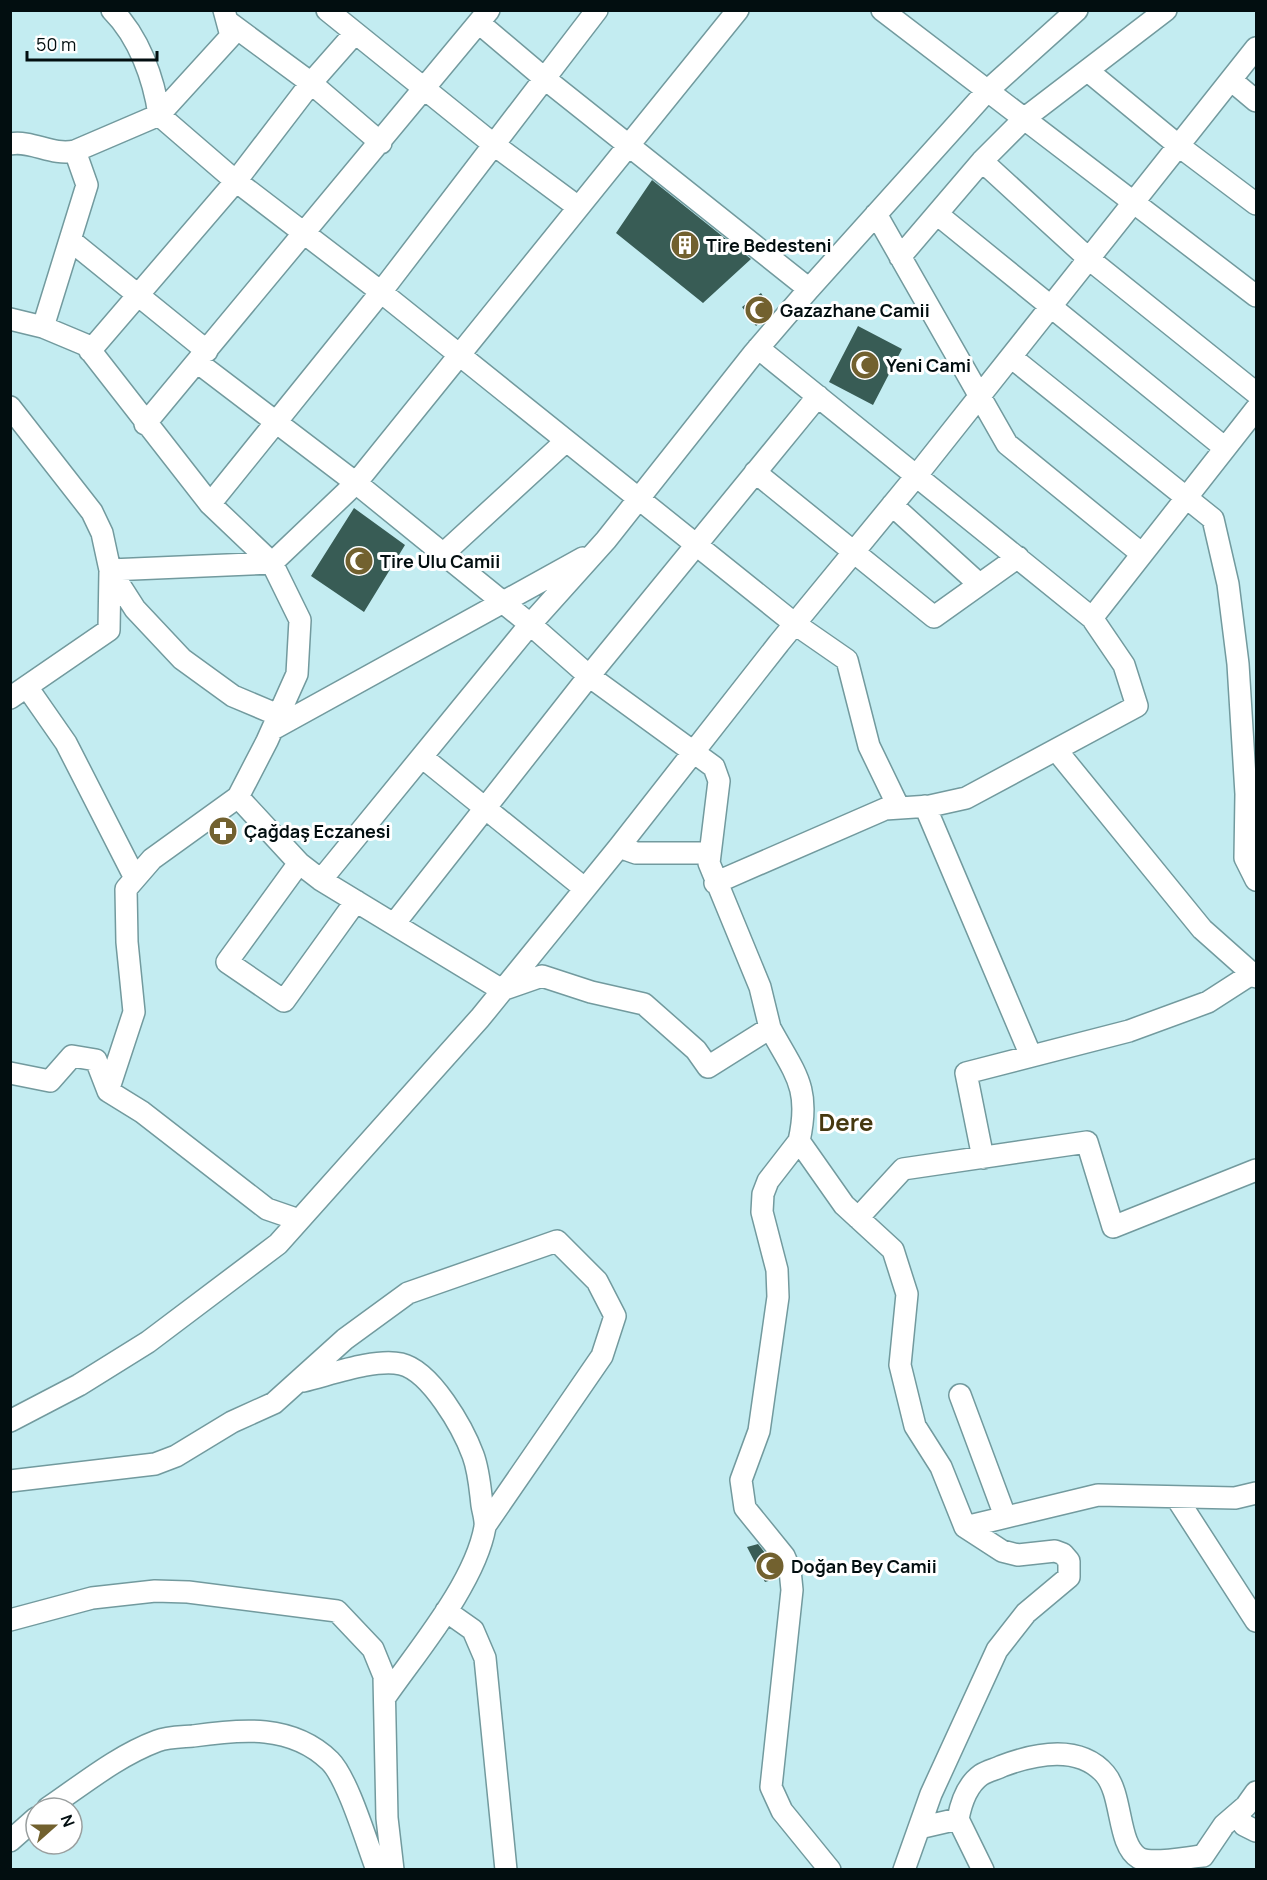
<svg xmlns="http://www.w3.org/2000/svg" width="1267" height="1880" font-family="Manrope,sans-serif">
	<rect width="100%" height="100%" fill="#c3ecf1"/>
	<path fill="#385c55" d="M652 180 751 259 703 303 616 233Z
		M761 293 773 311 756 326 742 307Z
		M858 326 902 349 873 405 829 382Z
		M354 508 405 545 364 612 311 576Z
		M758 1544 773 1563 778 1578 765 1582 747 1547Z"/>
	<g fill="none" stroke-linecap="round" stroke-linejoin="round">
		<g stroke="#729a9e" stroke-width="24">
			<path id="minor" d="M112 10C139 37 154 79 159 115L232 178 381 292 795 624 847 660 869 746 899 808
				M327 10 493 144 578 207
				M882 10 1256 296
				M227 21 311 83 381 143
				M479 23 544 78 809 289
				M1088 71 1179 146 1256 204
				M1231 80 1256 101
				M10 144C33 140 51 156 75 151
				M982 161 1089 259 1256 393
				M876 214 1007 444 1142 554
				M937 214 1225 448
				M70 240 207 351
				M900 257 982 161 1025 118 1166 10
				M10 319 43 327 86 345 210 504 272 563 300 620 297 674 267 741 238 797 152 859 126 889 127 942 134 1012 108 1091
				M43 327 87 185 75 151 159 115 231 36 224 10
				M90 351 236 181 311 83 355 33
				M1011 357 1213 519 1228 584 1238 664 1246 794 1245 858 1256 880
				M197 362 356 483 531 625 589 676 714 767 719 781 709 863 760 987 770 1028
				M10 407 92 512 102 533 110 570 135 609 182 659 233 696 278 715
				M145 424 489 10
				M755 472 934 617 1018 557
				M210 504 381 292 597 10
				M892 505 979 584
				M443 554 566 441
				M1092 618 1256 409
				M27 687 66 743 135 878
				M10 698 109 630 110 570 272 563 356 483 738 10
				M273 729 583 558
				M1057 751 1202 929 1256 977
				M422 757 584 888
				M238 797 299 863 321 880 502 990 542 976 591 992 644 1004 696 1050 708 1067 770 1028C795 1074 811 1087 799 1141L844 1205 893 1250 907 1294 900 1365 915 1426 941 1467 965 1527 1002 1551 1018 1555 1055 1551 1063 1554 1069 1561V1577L1026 1613 997 1650 931 1794 904 1870
				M925 806 1031 1056
				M619 847 636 853H709
				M299 863 227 962 284 1001 356 901
				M321 880 527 628 606 540 754 353 809 289 987 91 1077 10
				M715 883 885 809 930 806 966 798 1137 706 1124 665 1092 618 758 348
				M394 924 589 676 818 396
				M10 1073 50 1081 72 1056 96 1060 108 1091 142 1112 267 1209 299 1220
				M799 1141 768 1181 763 1194 762 1212 777 1270 778 1297 759 1431 741 1480 745 1508 784 1556 790 1570 792 1590 771 1787 782 1811 830 1870
				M983 1158 966 1073 1129 1031 1208 1002 1253 973
				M858 1218 903 1169 1087 1142 1113 1227 1256 1170
				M303 1381C329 1375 375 1358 401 1364 431 1371 463 1428 473 1455 479 1471 480 1488 482 1505 483 1512 486 1520 485 1527 475 1583 418 1650 386 1696
				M960 1395 1005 1516
				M10 1421 79 1385 148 1342 278 1244 480 1018 619 847 779 643 917 475 1256 48
				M10 1481 155 1464 176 1456 232 1422 274 1403 345 1339 408 1293 557 1241 597 1281 615 1316 602 1356 485 1526
				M1176 1497 1256 1621
				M965 1527 1098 1495 1235 1498 1256 1493
				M446 1611 473 1630 485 1658 506 1870
				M10 1620 92 1598 155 1591 188 1592 337 1611 373 1649 384 1676 387 1818 393 1870
				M48 1808C82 1785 117 1756 157 1741 167 1737 181 1737 193 1736 241 1729 292 1724 330 1761 348 1779 367 1844 377 1870
				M1237 1814 1244 1825 1256 1831
				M958 1819C961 1803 967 1785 981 1775 987 1771 996 1769 1002 1766 1034 1754 1079 1744 1105 1774 1123 1795 1117 1845 1139 1858 1152 1865 1188 1857 1203 1856L1224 1825 1246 1806 1256 1792
				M919 1828 958 1819 983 1870
				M10 1841 36 1818"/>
		</g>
		<use href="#minor" stroke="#fff" stroke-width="21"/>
	</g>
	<defs>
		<g id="building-disc" transform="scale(1.5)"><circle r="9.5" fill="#72612f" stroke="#fff"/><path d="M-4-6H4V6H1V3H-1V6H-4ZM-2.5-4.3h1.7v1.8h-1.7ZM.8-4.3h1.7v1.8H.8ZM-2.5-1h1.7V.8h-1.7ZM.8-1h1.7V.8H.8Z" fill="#fff"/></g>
		<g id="mosque-disc" transform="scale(1.5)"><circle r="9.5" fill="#72612f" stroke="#fff"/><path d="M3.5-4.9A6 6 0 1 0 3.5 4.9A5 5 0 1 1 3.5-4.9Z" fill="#fff"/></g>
		<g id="pharmacy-disc" transform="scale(1.5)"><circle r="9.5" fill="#72612f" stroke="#fff"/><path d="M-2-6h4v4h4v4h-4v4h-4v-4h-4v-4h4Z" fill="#fff"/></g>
	</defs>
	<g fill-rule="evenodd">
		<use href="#building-disc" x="685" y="245"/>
		<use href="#mosque-disc" x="759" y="310"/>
		<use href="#mosque-disc" x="865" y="365"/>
		<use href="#mosque-disc" x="359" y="561"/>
		<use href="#pharmacy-disc" x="223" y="831"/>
		<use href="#mosque-disc" x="770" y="1566"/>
	</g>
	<g text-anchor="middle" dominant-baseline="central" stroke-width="6" stroke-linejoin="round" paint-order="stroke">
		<g font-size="18" font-weight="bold" fill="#020e10" stroke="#fff" text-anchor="start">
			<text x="706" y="245">Tire Bedesteni</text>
			<text x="780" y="310">Gazazhane Camii</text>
			<text x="886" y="365">Yeni Cami</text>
			<text x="380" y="561">Tire Ulu Camii</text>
			<text x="244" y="831">Çağdaş Eczanesi</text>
			<text x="791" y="1566">Doğan Bey Camii</text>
		</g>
		<g font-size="24" font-weight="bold" fill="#45380f" stroke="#fff">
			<text x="846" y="1121">Dere</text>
		</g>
	</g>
	<rect width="1267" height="1880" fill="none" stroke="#020e10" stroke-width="24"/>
	<g transform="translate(54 1826) rotate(69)"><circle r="28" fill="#ffffff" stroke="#9a9f9f" stroke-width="1.5"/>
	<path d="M0-4.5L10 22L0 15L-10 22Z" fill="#72612f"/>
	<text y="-9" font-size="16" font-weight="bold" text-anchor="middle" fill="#020e10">N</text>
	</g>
	<path d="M27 51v9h130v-9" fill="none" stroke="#020e10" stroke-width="3"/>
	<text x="36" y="51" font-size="18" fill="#020e10" stroke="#ffffff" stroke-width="4.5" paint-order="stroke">50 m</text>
</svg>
